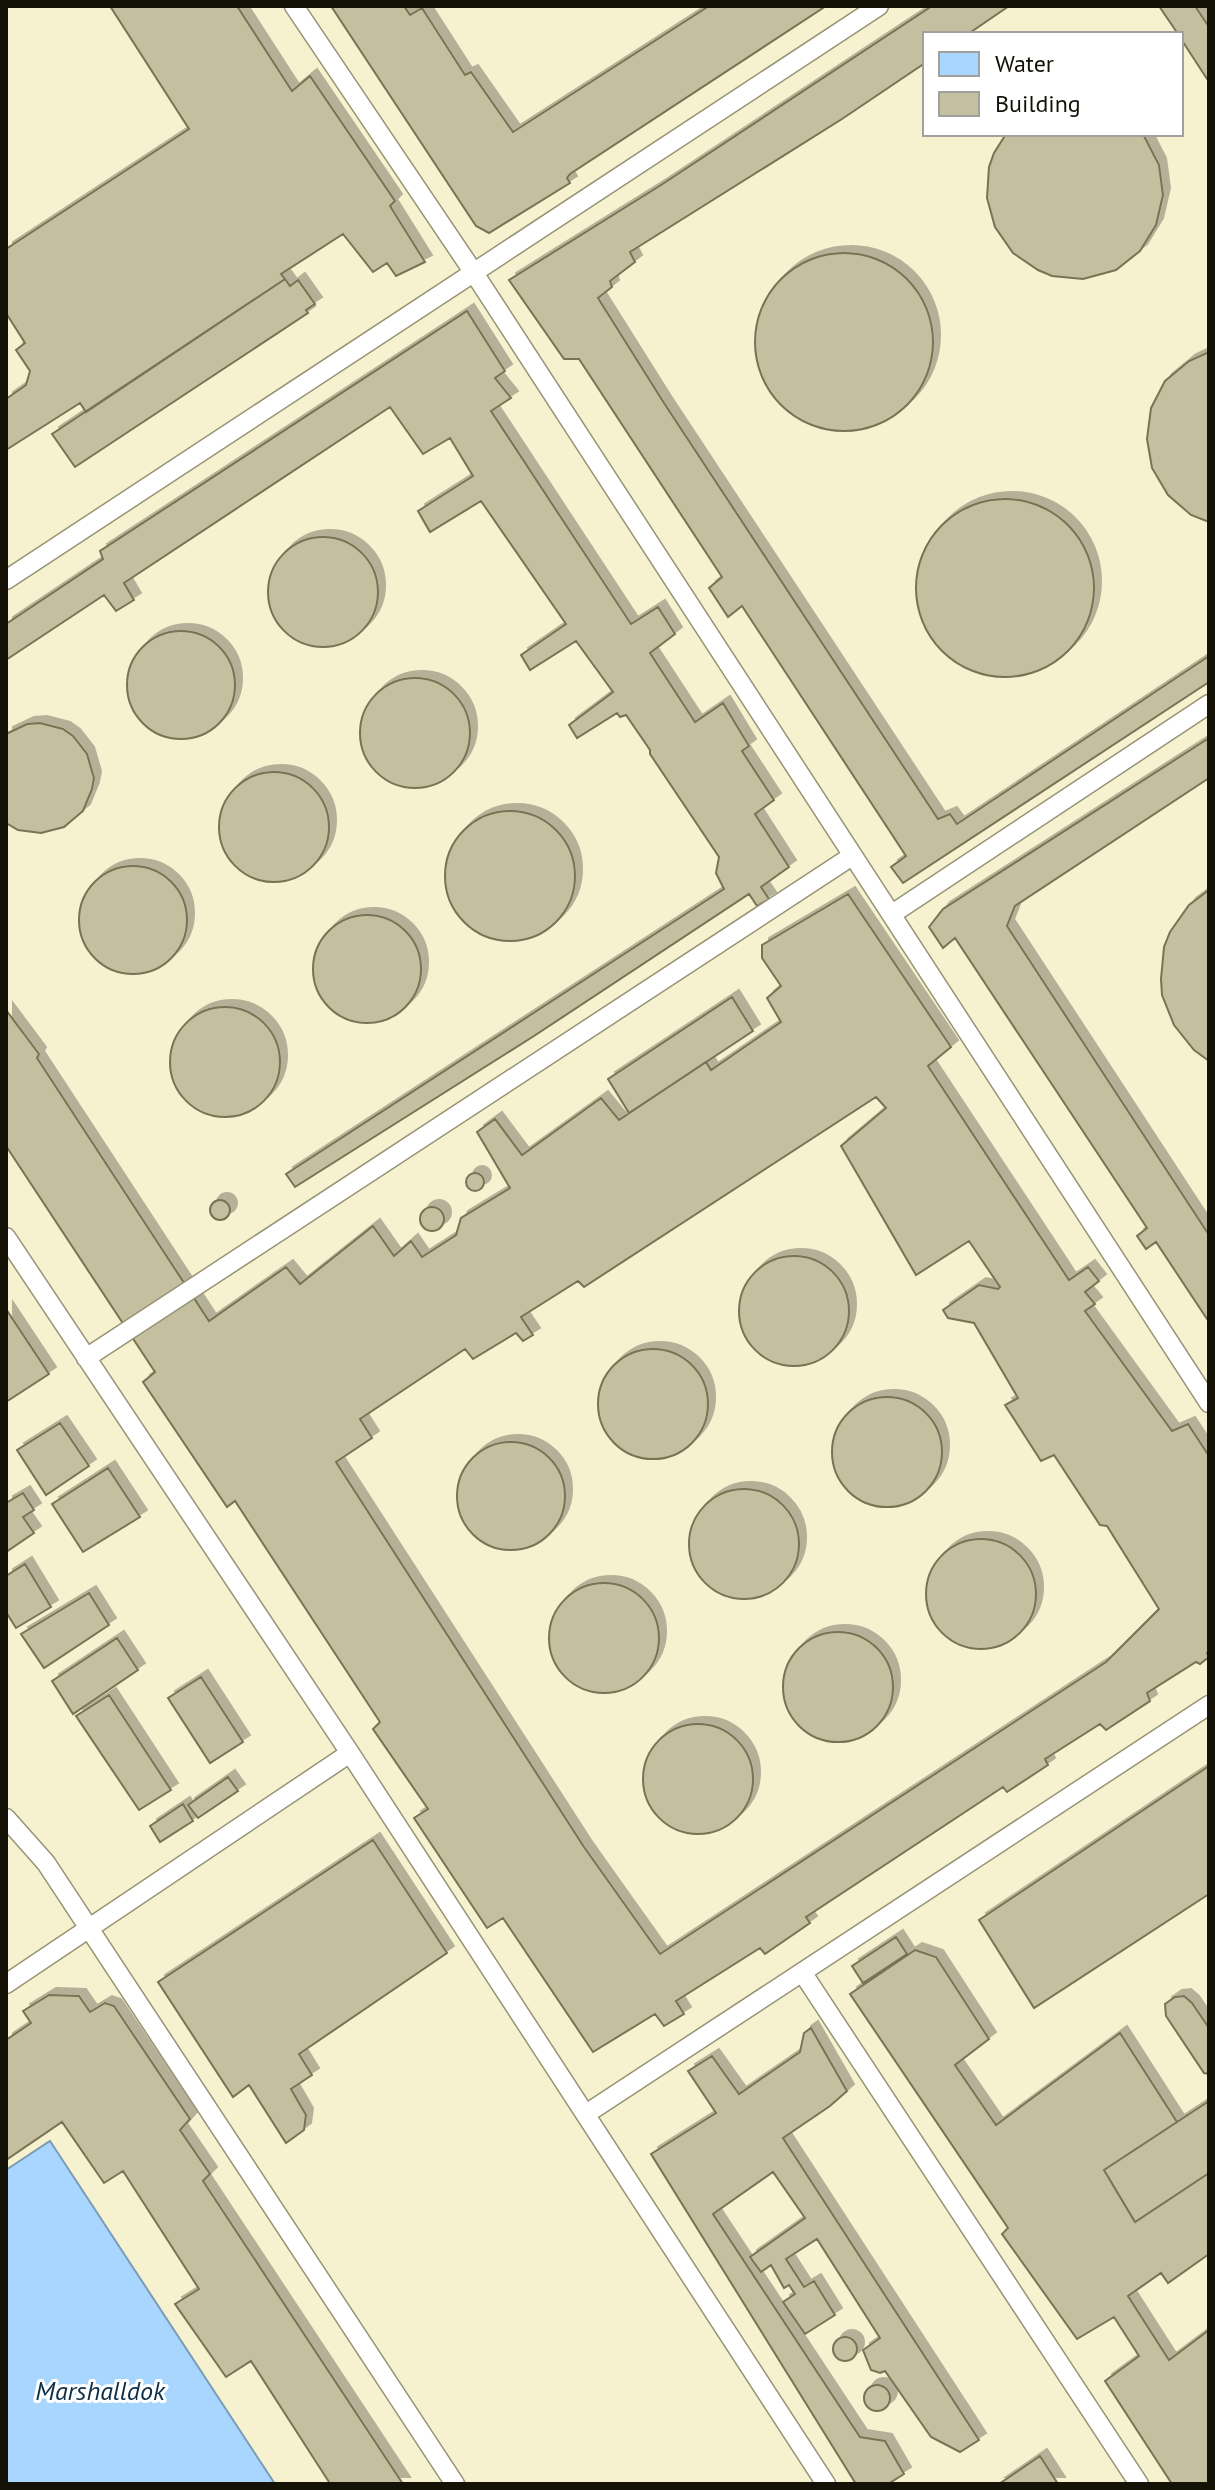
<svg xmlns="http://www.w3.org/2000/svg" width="1215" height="2490" font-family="'PT Sans',sans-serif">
	<defs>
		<filter id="shadow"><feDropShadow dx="7" dy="-7" stdDeviation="0" flood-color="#0004"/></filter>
	</defs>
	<rect width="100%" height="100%" fill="#f6f1cf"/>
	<path fill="#a8d6fe" stroke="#7c9bb4" stroke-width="2" d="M50 2141 275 2484H6V2170Z"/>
	<path fill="#c4bf9f" stroke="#787355" stroke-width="2" fill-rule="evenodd" filter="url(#shadow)" d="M110 6H237L292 91 310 76 395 201 390 206 425 262 396 276 387 263 373 272 343 234 281 274 285 279 86 412 80 403 6 450V399L26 385 30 371 16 350 25 343 6 313V249L189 129Z
		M331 6H404L410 15 422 8 465 75 471 72 513 132 709 6H826L570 174 567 178 570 183 489 233 476 226Z
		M932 6H1009L968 34H925V63L842 119 630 252 635 262 610 281 612 287 598 298 664 403 938 819 950 814 957 824 1209 656V682L903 883 891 867 906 856 742 606 728 617 709 588 722 577 579 359H564L509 280 661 185Z
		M1159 6H1195L1209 27V82L1181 39V34H1178Z
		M1006 134H1143L1159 165 1163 195 1156 225 1140 251 1116 270 1083 279 1052 276 1038 270 1013 253 995 227 987 198 989 167 994 153Z
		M755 342a89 89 0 1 1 178 0a89 89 0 1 1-178 0Z
		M285 279 290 286 298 280 315 304 306 310 308 313 75 467 52 434Z
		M467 311 505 371 495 378 511 398 491 411 631 624 658 607 675 634 650 653 695 722 723 703 749 746 742 751 774 800 755 814 789 867 761 887 769 899 757 906 749 894 534 1036 295 1187 286 1174 724 889 716 873 719 857 650 754V750L626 715 620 717 617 713 577 738 569 725 613 692 576 641 530 670 521 655 566 624 481 501 430 532 418 511 473 476 450 438 423 454 390 407 124 583 134 600 116 611 104 595 6 660V624L103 559 100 551Z
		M1209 352V522L1191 515 1168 495 1152 468 1147 439 1151 408 1165 381 1189 361Z
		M916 588a89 89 0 1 1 178 0a89 89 0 1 1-178 0Z
		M268 592a55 55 0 1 1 110 0a55 55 0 1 1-110 0Z
		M127 685a54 54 0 1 1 108 0a54 54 0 1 1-108 0Z
		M360 733a55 55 0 1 1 110 0a55 55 0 1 1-110 0Z
		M40 723 63 729 73 736 87 754 94 778 92 789 83 811 64 827 41 833 18 830 6 823V734L27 724Z
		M1209 738V778L1015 906 1007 926 1209 1235V1322L1156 1242 1146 1249 1137 1236 1147 1228 955 938 943 948 929 927 943 909Z
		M219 827a55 55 0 1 1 110 0a55 55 0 1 1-110 0Z
		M445 876a65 65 0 1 1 130 0a65 65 0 1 1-130 0Z
		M79 920a54 54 0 1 1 108 0a54 54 0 1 1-108 0Z
		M1209 890V1061L1194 1050 1174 1025 1162 995 1161 979 1164 947 1170 932 1189 905Z
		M848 894 951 1047 928 1066 1069 1280 1088 1267 1099 1281 1085 1292 1095 1304 1085 1311 1172 1431 1188 1424 1209 1456V1652L1207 1653 1209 1657 1200 1664 1196 1662 1147 1693 1150 1701 1106 1730 1100 1724 1045 1759 1048 1765 1007 1792 1003 1787 806 1917 810 1923 765 1954 760 1948 676 2001 684 2014 664 2026 655 2014 593 2052 503 1918 487 1928 414 1818 428 1809 373 1729 380 1722 235 1501 227 1507 143 1382 155 1372 6 1146V1010L39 1054 37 1058 209 1321 286 1267 300 1284 373 1226 394 1256 411 1241 422 1257 456 1235 461 1218 510 1188 477 1132 495 1119 522 1155 601 1098 619 1120 706 1062 711 1070 781 1022 767 998 781 986 762 958V945ZM876 1097 886 1108 841 1146 916 1275 969 1241 1000 1287 998 1289 979 1285 943 1310 948 1318 974 1323 1018 1398 1005 1405 1041 1461 1054 1455 1100 1525 1107 1526 1159 1609 1106 1662 660 1954 584 1847 336 1462 372 1438 360 1419 465 1349 473 1359 516 1333 523 1341 533 1335 521 1317 578 1281 584 1287Z
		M313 969a54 54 0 1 1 108 0a54 54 0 1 1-108 0Z
		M732 997 753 1031 629 1113 608 1079Z
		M170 1062a55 55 0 1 1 110 0a55 55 0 1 1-110 0Z
		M466 1182a9 9 0 1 1 18 0a9 9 0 1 1-18 0Z
		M210 1210a10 10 0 1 1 20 0a10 10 0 1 1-20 0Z
		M420 1219a12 12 0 1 1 24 0a12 12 0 1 1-24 0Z
		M739 1311a55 55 0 1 1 110 0a55 55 0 1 1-110 0Z
		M6 1309 49 1374 6 1402Z
		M598 1404a55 55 0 1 1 110 0a55 55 0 1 1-110 0Z
		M832 1452a55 55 0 1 1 110 0a55 55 0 1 1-110 0Z
		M60 1423 89 1466 46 1495 17 1450Z
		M457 1496a54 54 0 1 1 108 0a54 54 0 1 1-108 0Z
		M108 1468 140 1517 83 1552 52 1504Z
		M689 1544a55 55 0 1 1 110 0a55 55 0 1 1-110 0Z
		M23 1493 34 1510 23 1517 34 1533 6 1552V1503Z
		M926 1594a55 55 0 1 1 110 0a55 55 0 1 1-110 0Z
		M25 1564 51 1607 16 1628 6 1612V1576Z
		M549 1638a55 55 0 1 1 110 0a55 55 0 1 1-110 0Z
		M89 1593 109 1625 44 1668 21 1634Z
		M783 1687a55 55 0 1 1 110 0a55 55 0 1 1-110 0Z
		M117 1638 138 1670 73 1714 52 1681Z
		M201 1677 243 1742 210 1763 168 1698Z
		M109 1695 171 1790 139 1810 76 1716Z
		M643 1779a55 55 0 1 1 110 0a55 55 0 1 1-110 0Z
		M1209 1766V1894L1034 2008 979 1920Z
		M228 1777 238 1791 198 1818 188 1805Z
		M183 1804 193 1821 160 1842 150 1826Z
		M373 1840 447 1953 299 2054 312 2075 291 2089 306 2115 304 2130 286 2143 249 2085 233 2097 158 1982Z
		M896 1937 907 1954 863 1983 852 1966Z
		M915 1950 936 1957 989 2039 955 2065 996 2125 1120 2033 1177 2122 1104 2170 1135 2222 1209 2173V2254L1168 2283 1161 2273 1128 2296 1169 2360 1209 2330V2484H1172L1105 2381 1139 2356 1114 2317 1077 2339 1002 2234 1008 2228 850 1994Z
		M49 1995 79 1996 90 2012 105 2003 114 2006 190 2119 180 2130 210 2174 203 2181 403 2484H327L329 2482 251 2361 226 2377 175 2304 199 2289 123 2171 104 2183 62 2122 6 2160V2040L31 2023 23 2011Z
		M1184 1996 1192 2003 1209 2028V2074L1204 2073 1166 2016 1165 2004 1175 1997Z
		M811 2028 847 2091 830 2106 783 2138 979 2440 960 2452 931 2437 885 2371 880 2373 871 2370 863 2350 880 2338 817 2239 786 2259 804 2287 814 2281 835 2315 805 2334 783 2302 795 2294 789 2285 784 2288 771 2265 761 2272 750 2257 805 2218 773 2172 713 2214 860 2437 885 2441 904 2474 888 2484H856L651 2154 716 2113 688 2071 712 2056 739 2094 800 2052 804 2033Z
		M1209 2101V2173L1135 2222 1104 2170Z
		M833 2349a12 12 0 1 1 24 0a12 12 0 1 1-24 0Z
		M864 2398a13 13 0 1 1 26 0a13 13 0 1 1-26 0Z
		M1040 2456 1058 2484H999Z"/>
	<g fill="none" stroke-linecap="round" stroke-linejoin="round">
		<g stroke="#989375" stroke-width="21">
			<path id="service" d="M294 6 474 273 1209 1403
				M6 580 879 6
				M892 914 1209 704
				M6 1237 350 1753 826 2484
				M86 1358 852 856
				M6 1818 46 1863 455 2484
				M802 1972 1139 2484
				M6 1984 350 1753
				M586 2114 1209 1705"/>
		</g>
		<use href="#service" stroke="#fff" stroke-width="18"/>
	</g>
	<g text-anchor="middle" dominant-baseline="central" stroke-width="6" stroke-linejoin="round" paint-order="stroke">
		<g font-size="26" font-style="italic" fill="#0d2f49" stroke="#fff">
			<text x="100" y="2390">Marshalldok</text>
		</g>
	</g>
	<rect width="1215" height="2490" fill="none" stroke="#141207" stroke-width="16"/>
	<rect x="923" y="32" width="260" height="104" fill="#ffffff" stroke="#a1a09c" stroke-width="2"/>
	<rect x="939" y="52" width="40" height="24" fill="#a8d6fe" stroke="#a1a09c" stroke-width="2"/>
	<text x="995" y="72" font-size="24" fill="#141207">Water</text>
	<rect x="939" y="92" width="40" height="24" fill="#c4bf9f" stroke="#a1a09c" stroke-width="2"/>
	<text x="995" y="112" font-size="24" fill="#141207">Building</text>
</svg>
